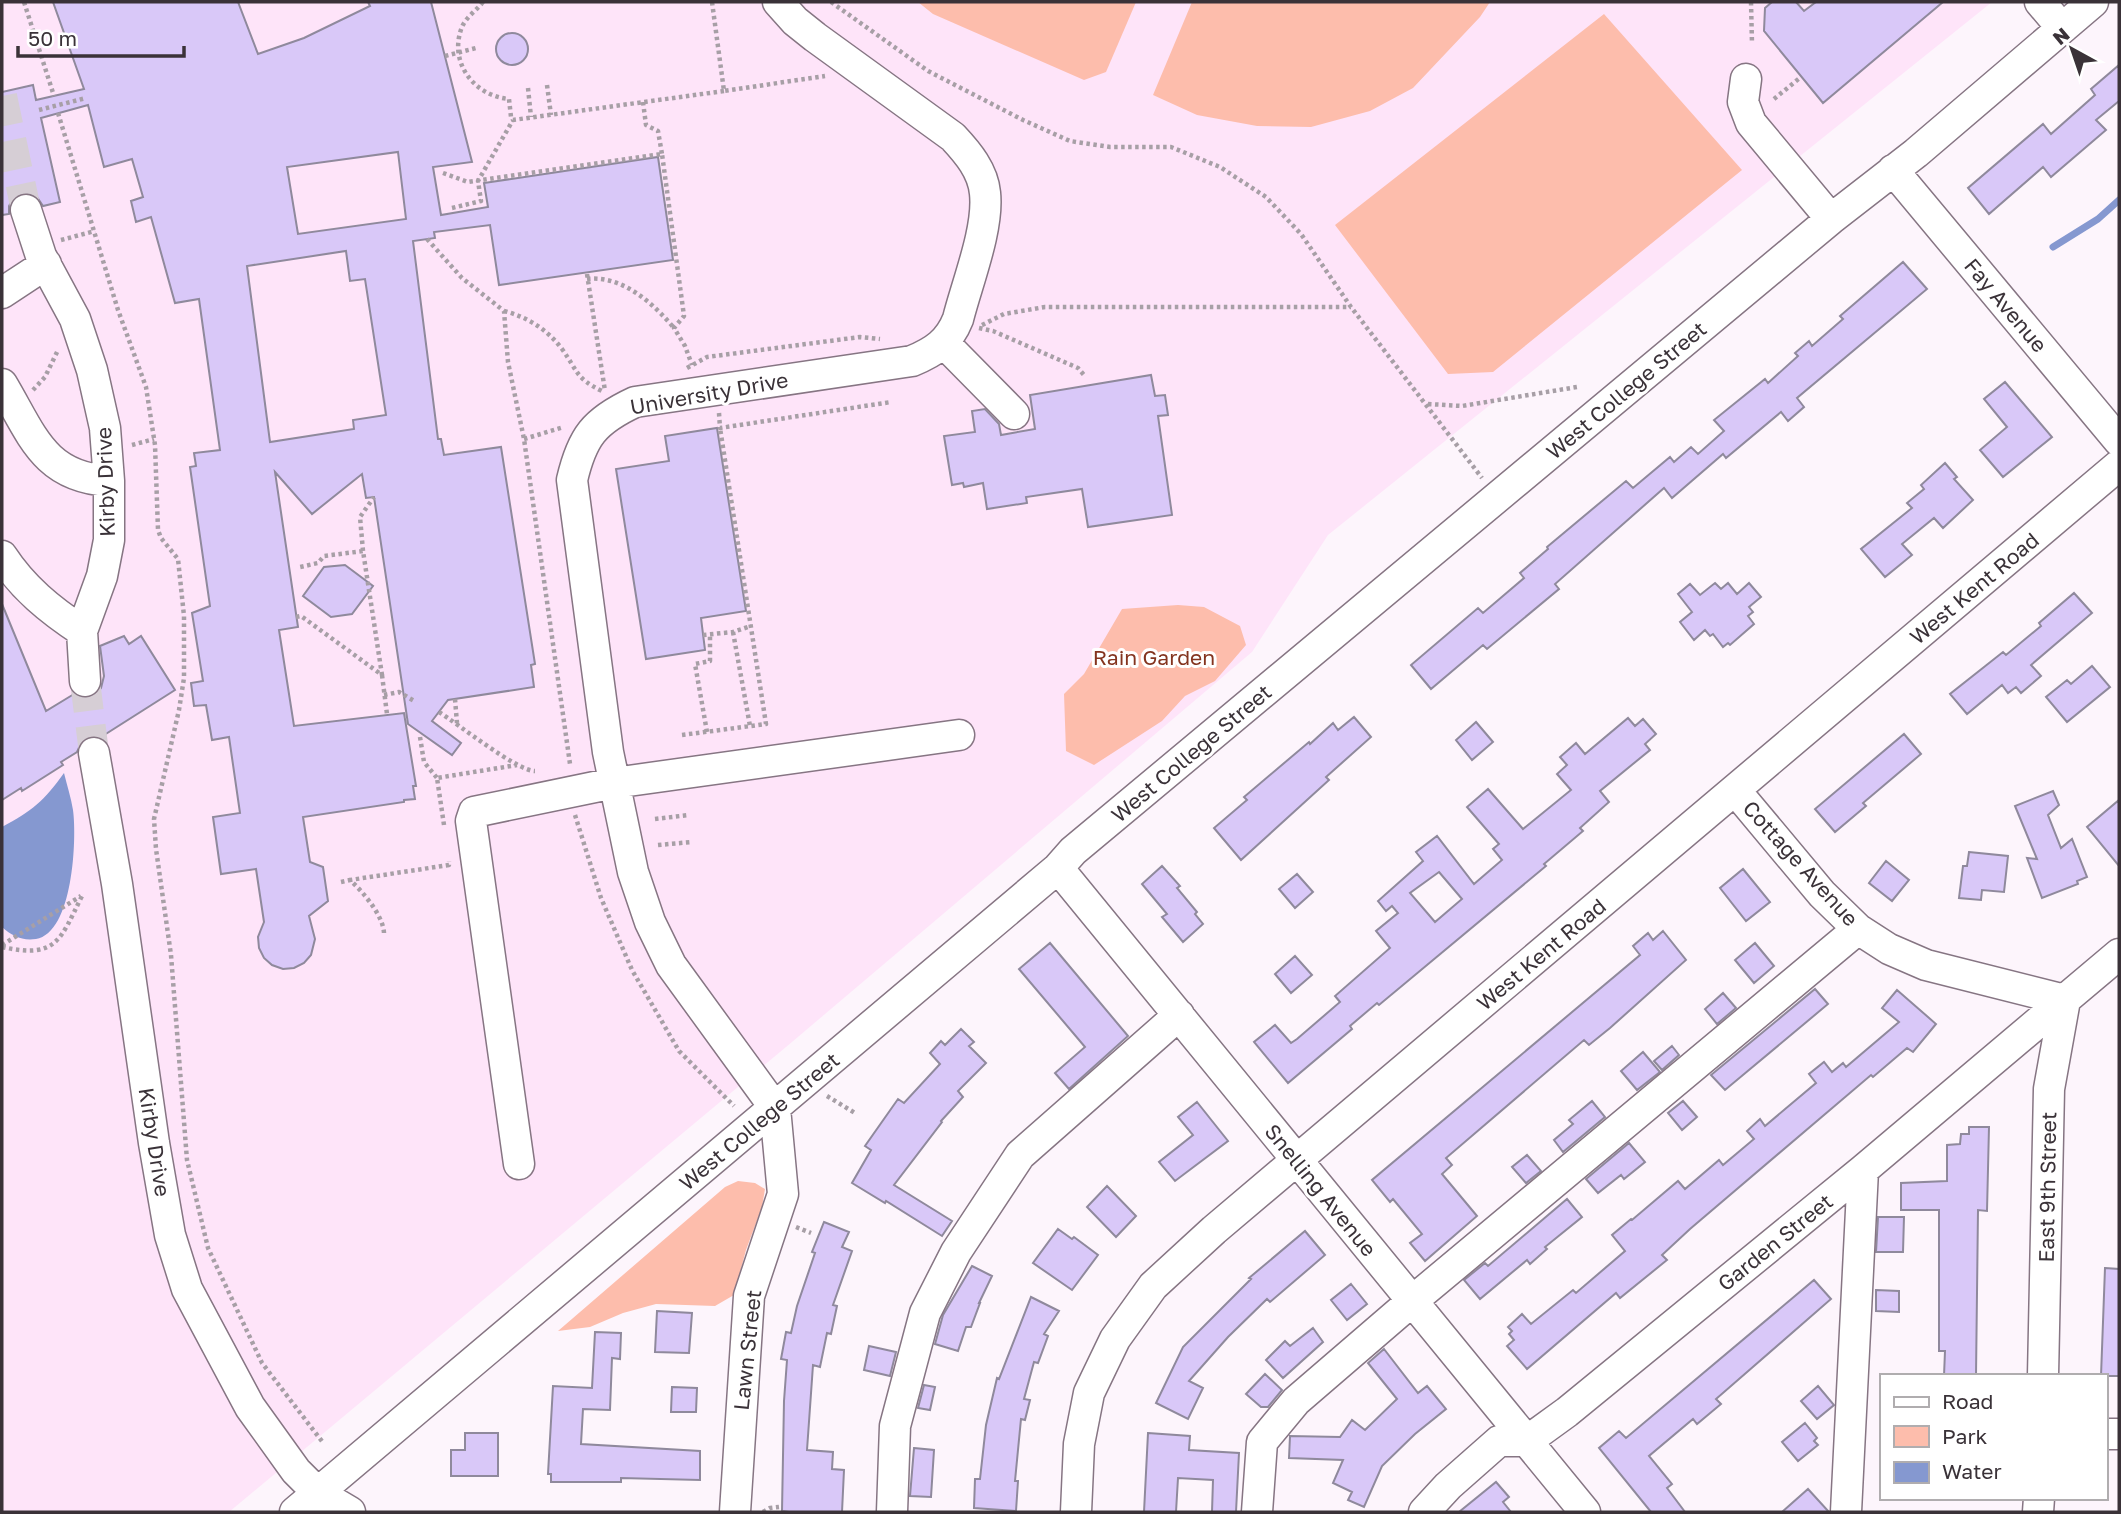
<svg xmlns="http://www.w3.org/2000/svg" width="2121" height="1514" font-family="'Golos Text',sans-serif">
	<rect width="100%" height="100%" fill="#fdf5fc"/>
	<path fill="#fee4f9" d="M2 2H1992L1328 535 1252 652 792 1042 229 1512H2Z"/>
	<path fill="#fdbdac" d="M918 2H1136L1106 72 1084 80 933 14Z
		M1192 2H1490L1480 17 1413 88 1370 111 1311 127 1257 126 1197 115 1153 95Z
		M1604 14 1742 170 1493 372 1448 374 1335 225Z
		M1178 605 1204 607 1240 626 1246 645 1215 681 1185 696 1162 721 1094 765 1066 751 1064 694 1084 674 1122 609Z
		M738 1181 755 1183 765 1189 762 1207 746 1250 734 1295 715 1306 656 1304 623 1313 590 1327 558 1331 725 1187Z"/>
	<path fill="#8598d0" d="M64 773C67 785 71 798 73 810 77 839 73 933 36 939 22 941 12 936 2 927V827C32 811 44 801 64 773Z"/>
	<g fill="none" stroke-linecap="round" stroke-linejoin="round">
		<path stroke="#8598d0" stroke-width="7" d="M2053 247 2098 219 2119 200"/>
	</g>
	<path fill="#d9c8f8" stroke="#8f899c" stroke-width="2" fill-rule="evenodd" d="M53 2H238L258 54 304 38 370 6 368 2H431L472 162 433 167 441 215 488 207 484 183 658 157 673 260 499 285 490 225 434 232 435 238 413 241 438 439H441L444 455 501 447 535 664 531 665 534 687 448 700 432 721 461 743 452 755 408 724 374 497 366 498 362 474 312 514 275 472 298 627 279 630 294 726 404 713 416 786H413L415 799 404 800V802L303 817 310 862 323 867 328 901 309 916 315 939 311 955 304 963 294 968 283 969 272 965 264 958 259 948 258 937 264 922 256 869 221 874 213 817 240 813 229 737 212 740 206 705 194 706 191 683 203 681 192 613 210 606 190 467 196 466 194 453 220 450 199 299 175 303 151 217 136 222 131 201 143 197 132 159 104 167 88 105 41 118 60 202 43 206 37 197 30 193H21L13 199 9 206V214L2 215V92L33 85 36 100 84 89ZM398 152 406 219 298 234 287 167ZM346 251 350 281 365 279 386 415 353 420 354 429 270 442 247 266Z
		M1772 2H1796L1804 11 1816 2H1943L1823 103 1764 31 1765 8Z
		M496 49a16 16 0 1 1 32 0a16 16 0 1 1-32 0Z
		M2119 65V101L2096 120 2106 130 2051 177 2043 167 1989 214 1968 188 2043 124 2051 134 2095 95 2091 89Z
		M1903 262 1927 289 1797 398 1804 407 1788 421 1781 412 1726 458 1723 454 1672 498 1664 488 1555 584 1559 589 1487 649 1483 645 1431 689 1411 665 1478 608 1483 613 1524 578 1520 573 1548 549 1547 547 1626 481 1633 488 1670 457 1674 462 1691 447 1698 454 1724 431 1714 420 1765 379 1768 383 1798 356 1795 353 1809 341 1812 346 1843 319 1840 316Z
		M1151 375 1155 396 1165 395 1168 415 1158 416 1172 515 1088 527 1082 489 1026 497 1027 503 987 509 983 483 964 487 963 483 952 485 944 436 975 432 972 411 985 409 999 424 1001 435 1035 429 1030 395Z
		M2005 382 2052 437 2003 477 1980 450 2007 427 1984 399Z
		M717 428 746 611 701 618 705 650 646 659 616 469 669 461 665 436Z
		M1945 463 1957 477 1954 479 1973 500 1943 528 1934 518 1902 544 1912 555 1885 577 1861 549 1912 508 1907 503 1924 489 1921 485Z
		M345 565 373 586 352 614 331 617 303 596 324 567Z
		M1715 583 1721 589 1728 583 1737 594 1749 583 1761 597 1749 607 1753 612 1748 616 1754 624 1730 645 1728 643 1723 647 1713 634 1710 636 1705 630 1694 640 1680 622 1692 612 1678 594 1690 584 1700 595Z
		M2074 593 2092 613 2031 665 2041 676 2021 693 2016 687 2008 693 2002 685 1967 714 1950 694 2003 652 2006 655 2041 626 2039 623Z
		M2 604 46 711 74 694 85 698 95 695 101 688 104 676 100 646 124 636 129 644 141 636 175 690 101 737 92 736 83 739 77 752 61 762 63 765 22 791 21 788 2 800Z
		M2092 666 2110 687 2067 722 2046 697 2067 680 2071 684Z
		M1354 717 1371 737 1326 777 1329 780 1241 860 1214 828 1247 800 1244 797 1309 742 1310 744 1333 723 1338 730Z
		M1628 718 1635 726 1643 719 1656 734 1645 744 1650 750 1600 791 1609 802 1580 828 1583 831 1544 864 1546 866 1379 1005 1377 1003 1350 1026 1352 1029 1288 1083 1254 1042 1275 1025 1291 1043 1297 1039 1340 1002 1335 996 1390 948 1376 931 1398 913 1392 906 1386 911 1378 901 1423 861 1416 852 1437 836 1474 884 1502 860 1493 849 1499 844 1467 807 1488 789 1523 829 1571 790 1557 774 1567 765 1560 757 1576 743 1585 754ZM1439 872 1462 899 1435 922 1410 893Z
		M1476 722 1493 742 1472 760 1456 740Z
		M1904 734 1921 754 1863 803 1866 806 1835 832 1815 809Z
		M2053 791 2059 805 2048 815 2061 848 2072 839 2087 877 2077 881 2078 884 2042 898 2027 858 2037 859 2015 806Z
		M2119 800V866L2087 827Z
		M1969 852 2008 856 2004 892 1982 890 1981 900 1959 898 1963 866H1967Z
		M1886 861 1909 880 1892 901 1869 883Z
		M1162 866 1180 886 1177 888 1197 912 1195 914 1203 924 1183 942 1162 917 1167 914 1142 884Z
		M1743 869 1770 902 1746 921 1720 888Z
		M1297 874 1313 892 1295 908 1279 889Z
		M1663 931 1686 960 1610 1028 1589 1045 1584 1040 1446 1158 1452 1165 1442 1174 1477 1216 1425 1261 1410 1243 1422 1234 1393 1199 1390 1202 1372 1180 1640 955 1633 946 1648 933 1653 940Z
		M1050 943 1128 1036 1069 1089 1055 1073 1085 1047 1019 969Z
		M1755 943 1774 966 1754 983 1735 960Z
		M1295 956 1312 975 1291 993 1275 974Z
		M1815 989 1828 1004 1725 1090 1711 1075Z
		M1897 990 1936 1024 1913 1052 1907 1048 1873 1077 1871 1075 1690 1229 1662 1255 1667 1260 1620 1298 1616 1293 1527 1369 1507 1346 1514 1340 1509 1334 1512 1331 1508 1327 1522 1314 1531 1324 1573 1290 1576 1293 1625 1251 1612 1235 1631 1219 1632 1220 1678 1181 1685 1189 1719 1160 1723 1165 1754 1139 1747 1131 1760 1119 1765 1126 1816 1083 1809 1074 1824 1062 1832 1072 1843 1063 1846 1067 1899 1022 1882 1008Z
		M1723 993 1736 1008 1717 1024 1705 1009Z
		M961 1029 974 1042 969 1046 986 1063 958 1091 963 1097 941 1121 942 1122 894 1185 952 1221 942 1236 886 1201 885 1203 852 1183 871 1150 865 1146 898 1099 904 1103 940 1064 930 1053 941 1041 945 1045Z
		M1672 1046 1679 1055 1662 1070 1654 1061Z
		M1643 1052 1660 1072 1637 1090 1621 1071Z
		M1592 1101 1605 1117 1563 1152 1554 1140 1573 1124 1569 1120Z
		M1683 1101 1697 1117 1682 1130 1668 1113Z
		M1197 1102 1228 1141 1175 1181 1159 1162 1193 1135 1178 1117Z
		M1969 1127H1989L1987 1211 1978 1210 1976 1376H1944L1945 1351H1939V1210H1901V1183L1947 1181V1145L1960 1144 1961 1134H1969Z
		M1629 1143 1645 1162 1624 1179 1621 1175 1598 1193 1586 1179Z
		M1527 1155 1541 1171 1526 1183 1512 1167Z
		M1107 1186 1136 1216 1116 1237 1087 1207Z
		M1567 1199 1582 1217 1545 1247 1547 1249 1530 1264 1527 1260 1480 1299 1464 1280 1485 1263 1488 1266Z
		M1878 1217H1904L1903 1252H1876Z
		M824 1222 849 1232 842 1247 852 1251 833 1305 837 1306 831 1334 827 1333 820 1367 813 1365 807 1450 833 1452 832 1469 844 1470 842 1512H789L782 1511 784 1401 787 1360 781 1359 786 1332 791 1333 797 1306 815 1253 812 1252Z
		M1058 1229 1072 1239 1074 1237 1098 1255 1072 1290 1033 1263Z
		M1305 1231 1325 1255 1270 1302 1267 1299 1228 1337 1189 1381 1203 1388 1188 1419 1156 1403 1183 1347 1251 1279 1249 1278Z
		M972 1266 992 1276 979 1303H980L971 1327H966L958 1351 935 1344 943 1315Z
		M2105 1268 2119 1269V1376H2101Z
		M1814 1280 1831 1299 1716 1399 1721 1404 1697 1424 1693 1419 1649 1456 1672 1484 1667 1488 1685 1512H1651L1599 1448 1619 1431 1626 1438Z
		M1351 1284 1367 1304 1347 1320 1331 1300Z
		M1876 1290 1899 1291V1312L1876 1311Z
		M1031 1297 1059 1311 1044 1334 1048 1336 1038 1363 1034 1362 1024 1399 1030 1400 1025 1420 1021 1419 1015 1481H1018L1016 1511 974 1508 975 1479H980L986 1425 997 1378 999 1379Z
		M657 1311 692 1313 689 1353 655 1352Z
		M1313 1328 1323 1342 1283 1378 1266 1360 1285 1341 1290 1346Z
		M595 1332 621 1333 620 1359 612 1358 610 1410 583 1409 581 1444 700 1451V1480L621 1478V1482H551V1474H548L553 1386 592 1388Z
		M869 1346 896 1352 890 1376 864 1370Z
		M1384 1349 1418 1393 1427 1386 1446 1409 1415 1434 1382 1466 1364 1507 1348 1500 1352 1492 1333 1483 1343 1460 1289 1458 1290 1436 1340 1437 1352 1420 1365 1430 1397 1399 1368 1363Z
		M1265 1374 1282 1390 1268 1407H1261L1246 1394Z
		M924 1385 935 1387 930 1410 918 1408Z
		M1818 1386 1834 1405 1817 1419 1801 1401Z
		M672 1387 697 1388 696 1412H671Z
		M1805 1423 1817 1438 1814 1441 1818 1445 1798 1461 1782 1442Z
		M465 1433H498V1476H451V1450H465Z
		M1148 1433 1190 1436 1189 1450 1239 1453 1236 1512H1212L1213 1480 1178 1478 1176 1512H1144Z
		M914 1448 934 1450 931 1497 910 1496Z
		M1496 1482 1509 1497 1503 1502 1511 1512H1459Z
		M1808 1489 1829 1512H1782Z"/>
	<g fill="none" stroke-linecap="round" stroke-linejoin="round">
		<path stroke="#d6ced5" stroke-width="30" stroke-dasharray="30 15" stroke-linecap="butt" d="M2 96 26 210
			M85 681 94 753"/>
		<g stroke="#867583" stroke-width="33">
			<path id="minor" d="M2040 2 2062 28
				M1746 79 1743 102 1751 123 1831 219
				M1893 170 2119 441
				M26 210 41 256 75 319 92 370 105 428 109 481V540L102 576 82 631 85 681
				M2 293 46 264
				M944 343 1014 414
				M2 384C32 434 43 477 109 481
				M2 556C23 588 50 610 82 631
				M94 753 117 884 154 1143 170 1235 187 1289 250 1407 296 1471 318 1493 350 1512
				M1735 790 1822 894 1858 929 1889 949 1926 965 2065 1000 2049 1089 2043 1376
				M1058 868 1585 1512
				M519 1164 471 821 474 812 614 783 959 735
				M2105 1434H2119
				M295 1512 1058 868 1073 851 1831 219 1916 153 2093 2
				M735 1512 749 1296 783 1194 775 1108 671 965 650 922 633 872 608 752 572 480C582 437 594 421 635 402L912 361C934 352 949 342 958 319 967 283 989 229 985 193 983 171 968 153 953 137L815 37 795 21 778 2
				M892 1512 895 1426 925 1313 956 1252 1020 1155 1179 1015
				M1076 1512 1079 1444 1089 1393 1115 1339 1153 1286 1214 1230 2119 465
				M1257 1512 1262 1442 1296 1401 1411 1302 1858 929
				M1424 1512 1448 1486 1499 1441H1527L1567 1412 1863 1170 2119 954
				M1846 1512 1863 1170
				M2038 1512 2039 1498"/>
		</g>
		<path stroke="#a79fa6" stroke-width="4.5" stroke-dasharray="3.5 3.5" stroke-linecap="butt" d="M24 2 54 96
			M483 2C477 10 466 17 462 27 448 62 474 96 509 99L511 117 513 120 724 91
			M712 2 724 91 825 76
			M831 2 928 71 1023 120 1070 141 1110 147H1171L1220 167 1266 197 1301 234 1351 307 1482 478
			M1751 2 1752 44
			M445 56 476 48
			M547 85 551 115
			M528 88 531 117
			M1774 99 1801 77
			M643 102 646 125 658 131 662 154
			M58 113 118 310 146 387 155 445 158 530 161 538 178 559 184 616V678L179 710 154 819 156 849 171 955 187 1160 208 1248 262 1363 324 1444
			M443 173 468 182 662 154 684 316 674 328 685 346 692 365
			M452 208 481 201 478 181 513 120
			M427 239 462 278 504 311 508 362 524 439 570 764
			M61 240 95 231
			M587 274 605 391
			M587 279C622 275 653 303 674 328
			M504 311C527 317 547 329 562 349 578 371 575 378 602 391
			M982 325 1004 314 1045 307H1351
			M979 328 993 331 1078 368 1084 375
			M687 368 707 357 860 337 880 339
			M33 390 45 377 58 350
			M1428 404 1462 406 1577 387
			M719 413 720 428 891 402
			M524 439 564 427
			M132 445 154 439
			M363 551 360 517 374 497
			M296 617 301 616 382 675 363 551 324 556 318 563 300 567
			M733 632 750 726
			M703 635 733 632 751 626
			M382 675 387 714
			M384 695 399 692 416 702
			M455 699 457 723
			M439 712C458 724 517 771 535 771
			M707 732 695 664 710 661V634
			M682 735 766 724 720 428
			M420 737 424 762 437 778
			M575 815 601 898 632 970 679 1051 734 1106
			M655 819 689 815
			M444 825 437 778 517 765
			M658 845 692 842
			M341 882 350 880
			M384 933C383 915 363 892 350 880L449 865V861
			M2 945 81 896
			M2 947C57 959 60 940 82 896
			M827 1096 855 1113
			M796 1227 811 1233
			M763 1512 770 1508 779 1507"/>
		<use href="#minor" stroke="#fff" stroke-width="30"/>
		<path stroke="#a79fa6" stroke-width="4.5" stroke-dasharray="3.5 3.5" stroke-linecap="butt" d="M39 110 86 98"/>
	</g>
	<g text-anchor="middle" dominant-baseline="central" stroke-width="6" stroke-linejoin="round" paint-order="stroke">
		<g font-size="21" fill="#3a3238" stroke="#fff">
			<text transform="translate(2006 305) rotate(50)">Fay Avenue</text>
			<text transform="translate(1626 390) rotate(-40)">West College Street</text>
			<text transform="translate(709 393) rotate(-10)">University Drive</text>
			<text transform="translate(105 482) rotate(-92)">Kirby Drive</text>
			<text transform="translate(1974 588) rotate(-40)">West Kent Road</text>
			<text transform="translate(1191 753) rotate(-40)">West College Street</text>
			<text transform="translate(1801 863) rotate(48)">Cottage Avenue</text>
			<text transform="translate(1541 954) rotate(-40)">West Kent Road</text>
			<text transform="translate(759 1121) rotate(-40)">West College Street</text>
			<text transform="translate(155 1142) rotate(81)">Kirby Drive</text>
			<text transform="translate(2047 1187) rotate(-89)">East 9th Street</text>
			<text transform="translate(1321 1190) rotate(51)">Snelling Avenue</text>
			<text transform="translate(1775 1242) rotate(-39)">Garden Street</text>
			<text transform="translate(747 1350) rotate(-84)">Lawn Street</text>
		</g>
		<g font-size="21" fill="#84341f" stroke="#fff">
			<text x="1154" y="657">Rain Garden</text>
		</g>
	</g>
	<rect width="2121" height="1514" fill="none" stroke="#3a3238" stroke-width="7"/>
	<rect x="1880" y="1374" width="228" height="126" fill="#ffffff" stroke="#b0adaf" stroke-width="2"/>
	<rect x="1894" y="1397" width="35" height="10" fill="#ffffff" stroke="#b0adaf" stroke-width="2"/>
	<text x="1942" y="1409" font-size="21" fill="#3a3238">Road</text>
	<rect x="1894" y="1426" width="35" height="21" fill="#fdbdac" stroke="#b0adaf" stroke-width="2"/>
	<text x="1942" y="1444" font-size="21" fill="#3a3238">Park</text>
	<rect x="1894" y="1462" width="35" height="21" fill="#8598d0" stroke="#b0adaf" stroke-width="2"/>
	<text x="1942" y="1479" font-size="21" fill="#3a3238">Water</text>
	<g transform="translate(2072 49) rotate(320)" stroke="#ffffff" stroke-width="5" paint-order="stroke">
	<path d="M0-5L12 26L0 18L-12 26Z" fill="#3a3238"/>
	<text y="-10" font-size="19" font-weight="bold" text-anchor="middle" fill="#3a3238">N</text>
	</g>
	<path d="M18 46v10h166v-10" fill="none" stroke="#3a3238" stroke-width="3.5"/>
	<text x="28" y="46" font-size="21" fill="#3a3238" stroke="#ffffff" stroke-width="5" paint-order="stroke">50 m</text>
</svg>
